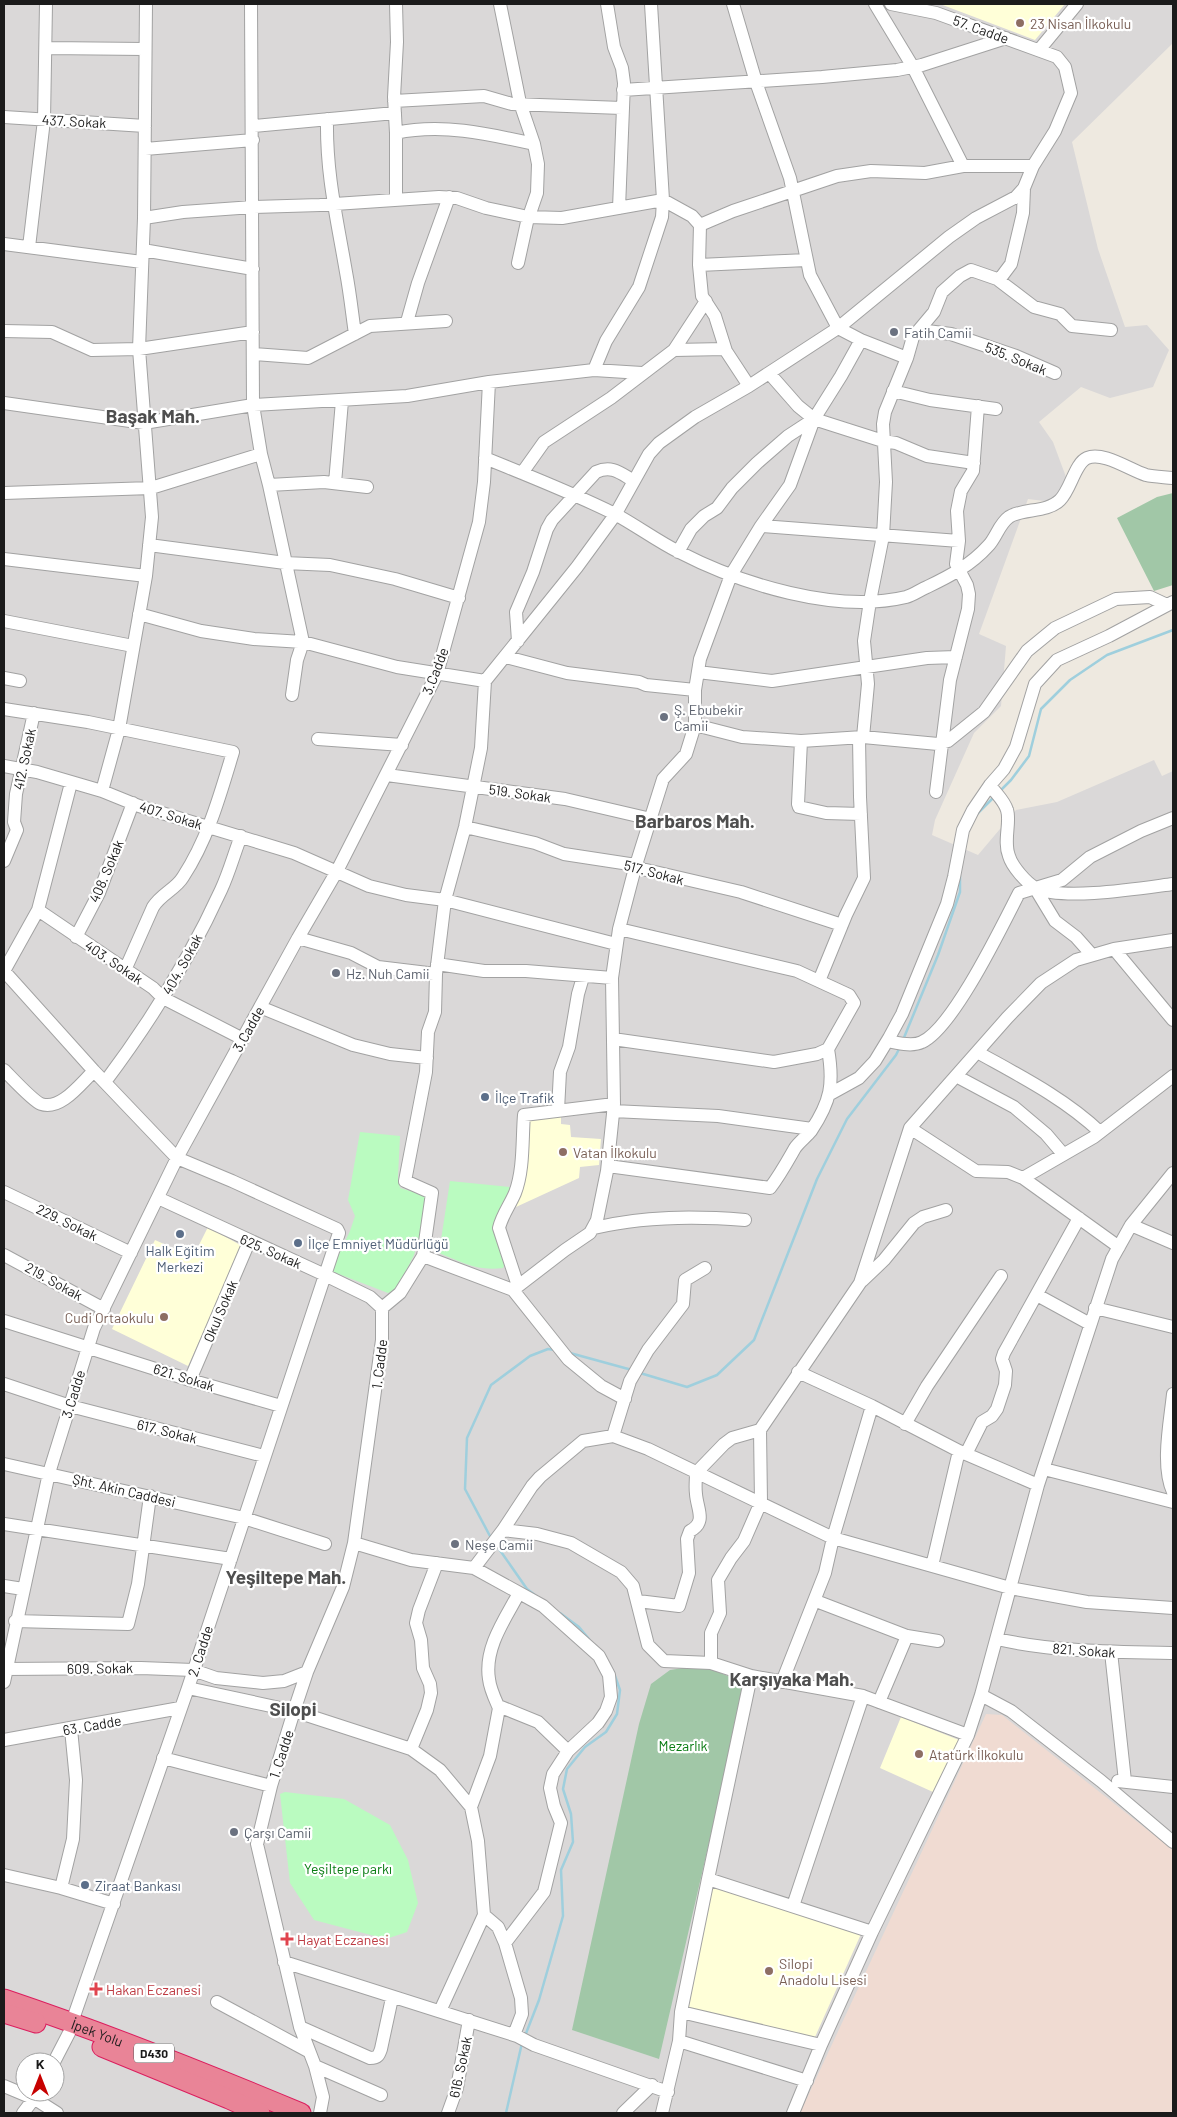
<svg xmlns="http://www.w3.org/2000/svg" width="1177" height="2117" font-family="Barlow,sans-serif">
	<rect width="100%" height="100%" fill="#eee9e0"/>
	<path fill="#dad8d8" fill-rule="evenodd" d="M4 4H1173V43L1072 142 1098 249 1125 327 1147 325 1169 350 1153 387 1110 398 1081 387 1039 422 1053 442 1069 485 1052 502 1028 499 979 634 1006 646 1001 706 974 733 935 820 932 835 978 855 1016 810 1057 802 1154 760 1162 776 1173 771V2113H4ZM25 2062H55V2092H25Z"/>
	<path fill="#ffffd8" d="M940 4H1065L1035 40Z
		M561 1115V1124L570 1125 571 1137 601 1139 599 1165 580 1167 579 1178 516 1207 518 1200 529 1119Z
		M208 1227 242 1246 188 1366 112 1329 155 1240 193 1257Z
		M901 1717 959 1740 933 1792 880 1768Z
		M713 1886 861 1934 815 2037 685 2008Z"/>
	<path fill="#f0dbd2" d="M986 1714 1002 1715 1173 1850V2113H800Z"/>
	<path fill="#a1c7a7" d="M1173 493V585L1154 591 1117 518 1157 497Z
		M702 1665 730 1677 741 1686 743 1696 659 2059 572 2030 639 1724 651 1684 670 1670Z"/>
	<path fill="#bafbc0" d="M360 1132 400 1136 398 1177 400 1188 424 1195 428 1206 414 1255 397 1289 388 1293 331 1271 350 1231 355 1216 348 1200Z
		M450 1181 510 1187 494 1228 505 1263 503 1268C476 1271 464 1263 439 1253Z
		M285 1792 344 1799 390 1825 408 1860 418 1903 407 1932 386 1939 314 1920 290 1883 280 1794Z"/>
	<g fill="none" stroke-linecap="round" stroke-linejoin="round">
		<path stroke="#9fcfdd" stroke-width="2.5" d="M1000 791 1011 780 1029 756 1041 709 1070 680 1107 655 1173 630
			M977 814 994 797
			M903 1040 938 955 960 892V876
			M570 1353 632 1370
			M640 1373 687 1387 717 1375 754 1340 817 1179 847 1119 896 1055 900 1047
			M491 1538 465 1489 467 1438 491 1385 530 1356 548 1349 555 1350
			M497 1546 527 1589 535 1595
			M560 1613 579 1627 589 1639
			M525 2036 539 2000 563 1916 561 1870 573 1842 571 1814 563 1789 567 1769 585 1747 606 1732 617 1714 620 1690 615 1676
			M506 2113 522 2043"/>
		<g stroke="#a2a2a2" stroke-width="14">
			<path id="minor" d="M251 4 253 405 261 454 269 485 303 642 297 660 292 695
				M500 4 520 103 534 144 538 164 537 193 527 222 518 263
				M607 4 614 47 622 68 624 83 619 208
				M733 4 756 82 790 178 810 275 838 328 861 340 907 358
				M875 4 913 67 963 166
				M46 48 145 49
				M1039 50 1077 4
				M623 90 822 77 897 70 922 65 1006 38
				M394 101 484 96 512 104 622 108
				M4 117 145 126
				M327 119C326 174 337 219 346 272 350 293 352 313 355 334
				M253 126 395 113
				M396 133C442 123 489 134 534 144
				M145 149 253 140
				M396 200V133L394 97 397 42 396 4
				M144 218 183 212 253 207 320 205 439 197 457 198 486 208 528 217 562 218 663 200 692 216 700 225 699 265 702 296 715 316 726 351 749 386
				M700 225 733 211 837 176 871 171 925 173 963 166H1033
				M4 244 142 262
				M29 247 44 120 46 4
				M143 250 253 269
				M699 265 807 260
				M999 280 1011 264 1023 213 1024 188
				M407 322 418 283 449 197
				M919 330 951 334 1016 356 1055 373
				M4 331 52 332 92 350 139 349 253 332
				M674 350 725 349
				M253 354 308 358 370 326 446 321
				M594 370 606 341 639 287 662 217 663 200 651 4
				M769 373 798 406 814 419 883 441 896 443 927 456 974 463
				M893 391 930 400 996 409
				M4 403 144 423 253 405 407 396 489 382 594 370 642 373
				M485 458C529 476 573 493 615 514 637 526 657 541 679 552 741 584 836 614 906 597 913 595 920 590 927 587 950 576 971 565 988 546 996 538 999 524 1009 517 1023 508 1047 513 1060 500 1071 489 1075 463 1087 458 1103 451 1130 470 1146 475 1154 477 1165 477 1173 478
				M522 473 544 442 611 398 674 350 706 301
				M335 483 342 401
				M269 485 324 482 367 487
				M4 493 151 488 261 454
				M761 526 959 541
				M149 545 285 563 330 565 395 579 459 598
				M678 552 691 529 704 516 717 508 732 488 757 463 788 436 814 419
				M4 559 146 576
				M139 614 201 631 254 639 303 642 397 667 485 681
				M4 621 133 646
				M518 641 516 612 533 572 547 529 552 520 596 472C612 465 620 473 634 481
				M506 657 567 673 639 682 646 685 695 690V725L686 754 663 779 635 868 619 929 612 978 614 1104 607 1171 597 1220 590 1233 565 1250 513 1290
				M698 672 772 681 927 658 956 657
				M4 678 20 681
				M695 690 700 659 731 575 761 526 790 485 814 419 841 376 861 340
				M4 709 88 722 233 752C220 795 208 839 183 877 176 889 161 894 153 907L125 970
				M695 725 742 737 801 741 863 737 938 744 948 741 984 712 1027 651 1055 628 1116 599 1150 597 1167 605
				M863 737 868 684 864 641 870 601 883 536 886 482 883 424 885 412 907 358 913 337 934 312 942 292 960 276 971 270 997 279 1034 307 1060 314 1072 326 1111 330
				M318 739 402 745
				M801 741 798 804 799 807 826 813 861 814
				M4 766 37 772 102 791 139 806 294 853 369 886 406 895 445 900 616 944
				M387 775 565 799 651 819
				M990 785C995 793 1004 800 1007 810 1011 822 1003 841 1009 856 1012 866 1026 883 1036 888 1063 901 1142 888 1173 884
				M102 791 119 729 146 576 152 517 139 349 144 218 146 4
				M936 792 950 680 968 609 969 594 967 585 956 564 959 541 957 511 961 491 973 471 978 406
				M465 827 535 843 564 854 636 865 642 869 741 892 842 925
				M4 861 17 830 14 822 16 794 34 713
				M1035 888 1055 921 1076 937 1092 955
				M38 910 153 988 163 998 243 1039
				M76 937 99 893 133 803
				M298 938 351 953 378 967 436 974
				M1114 949 1173 1020
				M437 964 484 971H526L612 978
				M4 971 94 1071 177 1158 232 1181 337 1229 339 1233 188 1688 72 2022
				M4 971 38 910 71 783
				M819 981 846 915 864 878 860 797 859 738
				M260 1007 353 1045 390 1054 427 1058
				M613 1039 774 1062 817 1054 828 1049 854 1003 849 995 797 971 619 929
				M888 1041C898 1043 912 1047 922 1042 953 1028 1002 926 1019 893L1062 880 1090 857 1141 831 1173 818
				M977 1052C1020 1076 1064 1098 1100 1132
				M4 1070C11 1077 33 1101 41 1104 61 1111 81 1083 94 1071
				M956 1076 1014 1107 1046 1134 1063 1154
				M105 1082C150 1022 190 958 221 890 229 873 234 854 241 836
				M830 1094 859 1078 875 1061 889 1038 902 1014 947 904 954 877 963 830 973 810 990 785 1004 769 1016 747 1035 684 1057 660 1109 636 1173 602
				M558 1110 560 1072 569 1047 578 994 583 977
				M613 1111 718 1116 812 1129
				M910 1128 976 1171 1008 1172 1023 1178 1119 1247
				M608 1166 770 1188C780 1175 787 1162 795 1148 799 1142 806 1137 811 1131 831 1101 834 1084 828 1049
				M1023 1178 1094 1137 1173 1076
				M4 1192 131 1253
				M158 1198 325 1275 370 1297 382 1308
				M1131 1225 1173 1243
				M594 1228C644 1216 694 1216 745 1220
				M4 1255 104 1309
				M423 1256 513 1290 568 1359 601 1386 625 1399
				M862 1281 884 1260 914 1223 923 1217 946 1210
				M518 1286 499 1228C502 1215 510 1205 515 1193 524 1170 522 1139 524 1115L614 1104
				M1037 1295 1090 1324
				M382 1308 400 1293 423 1256 432 1193 405 1181 426 1072 428 1032 435 1012 436 974 445 900 465 827 481 748 485 681 577 567 615 515 649 454 659 443 695 417 749 386 838 328 949 237 976 218 1016 197 1024 188 1033 166 1055 131 1071 93 1065 67 1057 57 936 13 891 4
				M1095 1308 1173 1327
				M4 1321 190 1380 281 1406
				M798 1372 872 1406 959 1451 1038 1485
				M190 1380 249 1242
				M4 1384 70 1406 264 1456
				M1173 1394C1170 1423 1161 1465 1173 1492
				M905 1424 927 1386 1001 1276
				M613 1436 630 1381 648 1350 683 1304 685 1280 705 1268
				M966 1454 982 1422 992 1416 997 1409 1005 1385 1006 1371 1002 1359 1004 1353 1079 1218
				M4 1464 244 1518 325 1544
				M1044 1469 1173 1502
				M4 1524 231 1559
				M503 1530 537 1534 571 1543 621 1572 633 1586 648 1645 664 1661 711 1663 751 1676 863 1696 968 1735
				M354 1543 411 1560 474 1568 543 1606 599 1656 609 1675 611 1697 606 1711 598 1723 568 1751 553 1774 550 1788 554 1806 561 1823 544 1892 505 1943
				M932 1566 959 1451
				M474 1568 503 1530 532 1486 540 1477 583 1441 613 1436 648 1449 833 1538 1010 1588 1087 1602 1173 1608
				M4 1586 23 1589
				M638 1601 679 1606 689 1573 687 1539 690 1531C707 1522 697 1509 696 1494 695 1487 696 1480 696 1473L724 1444 732 1438 760 1430 860 1283 910 1128 1007 1018 1041 983 1076 960 1114 949 1173 940
				M816 1601 907 1636 938 1641
				M15 1621 128 1624 138 1584 150 1496
				M997 1639C1055 1652 1114 1652 1173 1653
				M1111 1652 1125 1781
				M711 1663V1633L720 1613 718 1580 731 1558 744 1541 761 1502 760 1430
				M4 1669 141 1668 193 1670 216 1678 263 1683 284 1681 307 1672
				M4 1682 49 1473 94 1328 177 1158 298 938 337 871 437 674 479 522 484 482 489 382
				M782 1682 825 1573 833 1538 872 1406
				M188 1688 294 1711 411 1749 440 1770 471 1807 478 1841 484 1915 440 2011
				M981 1695 1011 1711 1101 1781 1173 1842
				M879 1702 907 1636
				M499 1708C495 1699 490 1689 489 1679 484 1648 505 1619 519 1593
				M4 1740 180 1708
				M411 1749 427 1710 431 1693 430 1684 423 1668 421 1640 416 1623 419 1610 437 1563
				M163 1758 271 1786
				M1118 1781 1173 1787
				M471 1807 490 1756 499 1708 501 1707 538 1722 568 1751
				M4 1875 61 1888 114 1904
				M708 1879 751 1676
				M61 1888 73 1839 76 1780 71 1729
				M793 1906 863 1696
				M484 1915 498 1927 505 1943 521 1998 522 2014 514 2035
				M284 1962 517 2036 534 2045 668 2092
				M217 2002 308 2051
				M681 2012 821 2045
				M300 2027 370 2058C378 2058 379 2055 381 2049L392 1998
				M679 2041 807 2081
				M54 2062 69 2033
				M315 2066 381 2095
				M4 2086 35 2099 57 2113
				M23 2113 39 2092
				M320 2113 323 2097 315 2066 300 2027 257 1844 271 1786 294 1711 307 1672 343 1587 354 1543 382 1340V1308
				M448 2113 457 2088 469 2020
				M623 2113 652 2085
				M662 2113 679 2041 681 2012 708 1879 872 1932
				M793 2113 821 2045 872 1932 968 1735 981 1695 1038 1485 1112 1259 1131 1225 1173 1173"/>
		</g>
		<g stroke="#db1e5e" stroke-width="21">
			<g id="highway">
				<path id="s1" d="M4 1999C105 2033 203 2072 301 2113"/>
				<path d="M4 2013 36 2023"/>
				<path d="M102 2047 229 2099 260 2113"/>
			</g>
		</g>
		<use href="#minor" stroke="#fff" stroke-width="12"/>
		<use href="#highway" stroke="#e98497" stroke-width="19"/>
	</g>
	<g fill="#8d6e63" stroke="#fff" stroke-width="2">
		<circle cx="1020" cy="23" r="5"/>
		<circle cx="563" cy="1152" r="5"/>
		<circle cx="164" cy="1317" r="5"/>
		<circle cx="919" cy="1754" r="5"/>
		<circle cx="769" cy="1971" r="5"/>
	</g>
	<g fill="#6b7280" stroke="#fff" stroke-width="2">
		<circle cx="894" cy="332" r="5"/>
		<circle cx="664" cy="717" r="5"/>
		<circle cx="336" cy="973" r="5"/>
		<circle cx="455" cy="1544" r="5"/>
		<circle cx="234" cy="1832" r="5"/>
	</g>
	<g fill="#5c6f8a" stroke="#fff" stroke-width="2">
		<circle cx="485" cy="1097" r="5"/>
		<circle cx="180" cy="1234" r="5"/>
		<circle cx="298" cy="1243" r="5"/>
		<circle cx="85" cy="1885" r="5"/>
	</g>
	<g fill="#e0444e" stroke="#fff" stroke-width="2">
		<path d="M284.5 1931.5h5v5h5v5h-5v5h-5v-5h-5v-5h5z"/>
		<path d="M93.5 1981.5h5v5h5v5h-5v5h-5v-5h-5v-5h5z"/>
	</g>
	<g text-anchor="middle" dominant-baseline="central" stroke-width="4.5" stroke-linejoin="round" paint-order="stroke">
		<rect fill="#fff" stroke="#5f5f5f" stroke-width="1" x="134" y="2043.5" width="40" height="19" rx="4"/>
		<g font-size="12" font-weight="bold" fill="#1b1b1b">
			<text x="154" y="2053">D430</text>
		</g>
		<g font-size="14" fill="#785e54" stroke="#fff" text-anchor="start">
			<text x="1030" y="23">23 Nisan İlkokulu</text>
			<text x="573" y="1152">Vatan İlkokulu</text>
			<text x="154" y="1317" text-anchor="end">Cudi Ortaokulu</text>
			<text x="929" y="1754">Atatürk İlkokulu</text>
			<text x="779" y="1963">Silopi<tspan x="779" dy="16">Anadolu Lisesi</tspan></text>
		</g>
		<g font-size="14" fill="#1b1b1b" stroke="#fff">
			<text transform="translate(981 29) rotate(20)">57. Cadde</text>
			<text transform="translate(74 121) rotate(3)">437. Sokak</text>
			<text transform="translate(1016 358) rotate(22)">535. Sokak</text>
			<text transform="translate(435 671) rotate(-69)">3.Cadde</text>
			<text transform="translate(24 759) rotate(-78)">412. Sokak</text>
			<text transform="translate(520 793) rotate(8)">519. Sokak</text>
			<text transform="translate(171 815) rotate(17)">407. Sokak</text>
			<text transform="translate(106 871) rotate(-67)">408. Sokak</text>
			<text transform="translate(654 872) rotate(15)">517. Sokak</text>
			<text transform="translate(114 962) rotate(34)">403. Sokak</text>
			<text transform="translate(182 964) rotate(-61)">404. Sokak</text>
			<text transform="translate(248 1029) rotate(-61)">3.Cadde</text>
			<text transform="translate(67 1222) rotate(26)">229. Sokak</text>
			<text transform="translate(271 1251) rotate(24)">625. Sokak</text>
			<text transform="translate(54 1281) rotate(29)">219. Sokak</text>
			<text transform="translate(220 1311) rotate(-67)">Okul Sokak</text>
			<text transform="translate(379 1364) rotate(-83)">1. Cadde</text>
			<text transform="translate(184 1377) rotate(17)">621. Sokak</text>
			<text transform="translate(73 1394) rotate(-73)">3.Cadde</text>
			<text transform="translate(167 1431) rotate(14)">617. Sokak</text>
			<text transform="translate(124 1490) rotate(13)">Şht. Akin Caddesi</text>
			<text transform="translate(1084 1650) rotate(4)">821. Sokak</text>
			<text transform="translate(200 1651) rotate(-72)">2. Cadde</text>
			<text transform="translate(100 1668) rotate(-1)">609. Sokak</text>
			<text transform="translate(92 1725) rotate(-10)">63. Cadde</text>
			<text transform="translate(281 1754) rotate(-72)">1. Cadde</text>
			<text stroke="none"><textPath href="#s1" startOffset="99">İpek Yolu</textPath></text>
			<text transform="translate(460 2067) rotate(-78)">616. Sokak</text>
		</g>
		<g font-size="14" fill="#5b616d" stroke="#fff" text-anchor="start">
			<text x="904" y="332">Fatih Camii</text>
			<text x="674" y="709">Ş. Ebubekir<tspan x="674" dy="16">Camii</tspan></text>
			<text x="346" y="973">Hz. Nuh Camii</text>
			<text x="465" y="1544">Neşe Camii</text>
			<text x="244" y="1832">Çarşı Camii</text>
		</g>
		<g font-size="14" fill="#4e5e75" stroke="#fff" text-anchor="start">
			<text x="495" y="1097">İlçe Trafik</text>
			<text x="308" y="1243">İlçe Emniyet Müdürlüğü</text>
			<text x="180" y="1250" text-anchor="middle">Halk Eğitim<tspan x="180" dy="16">Merkezi</tspan></text>
			<text x="95" y="1885">Ziraat Bankası</text>
		</g>
		<g font-size="14" fill="#087b12" stroke="#fff">
			<text x="683" y="1745">Mezarlık</text>
			<text x="348" y="1868">Yeşiltepe parkı</text>
		</g>
		<g font-size="14" fill="#be3a42" stroke="#fff" text-anchor="start">
			<text x="297" y="1939">Hayat Eczanesi</text>
			<text x="106" y="1989">Hakan Eczanesi</text>
		</g>
		<g font-size="19" font-weight="bold" fill="#4e4e4e" stroke="#fff">
			<text x="153" y="415">Başak Mah.</text>
			<text x="695" y="820">Barbaros Mah.</text>
			<text x="286" y="1576">Yeşiltepe Mah.</text>
			<text x="792" y="1678">Karşıyaka Mah.</text>
			<text x="293" y="1708">Silopi</text>
		</g>
	</g>
	<rect width="1177" height="2117" fill="none" stroke="#1b1b1b" stroke-width="10"/>
	<g transform="translate(40 2077)"><circle r="24" fill="#ffffff" stroke="#a4a4a4"/>
	<path d="M0-4L9 19L0 12L-9 19Z" fill="#c70100"/>
	<text y="-8" font-size="14" font-weight="bold" text-anchor="middle" fill="#1b1b1b">K</text>
	</g>
</svg>
